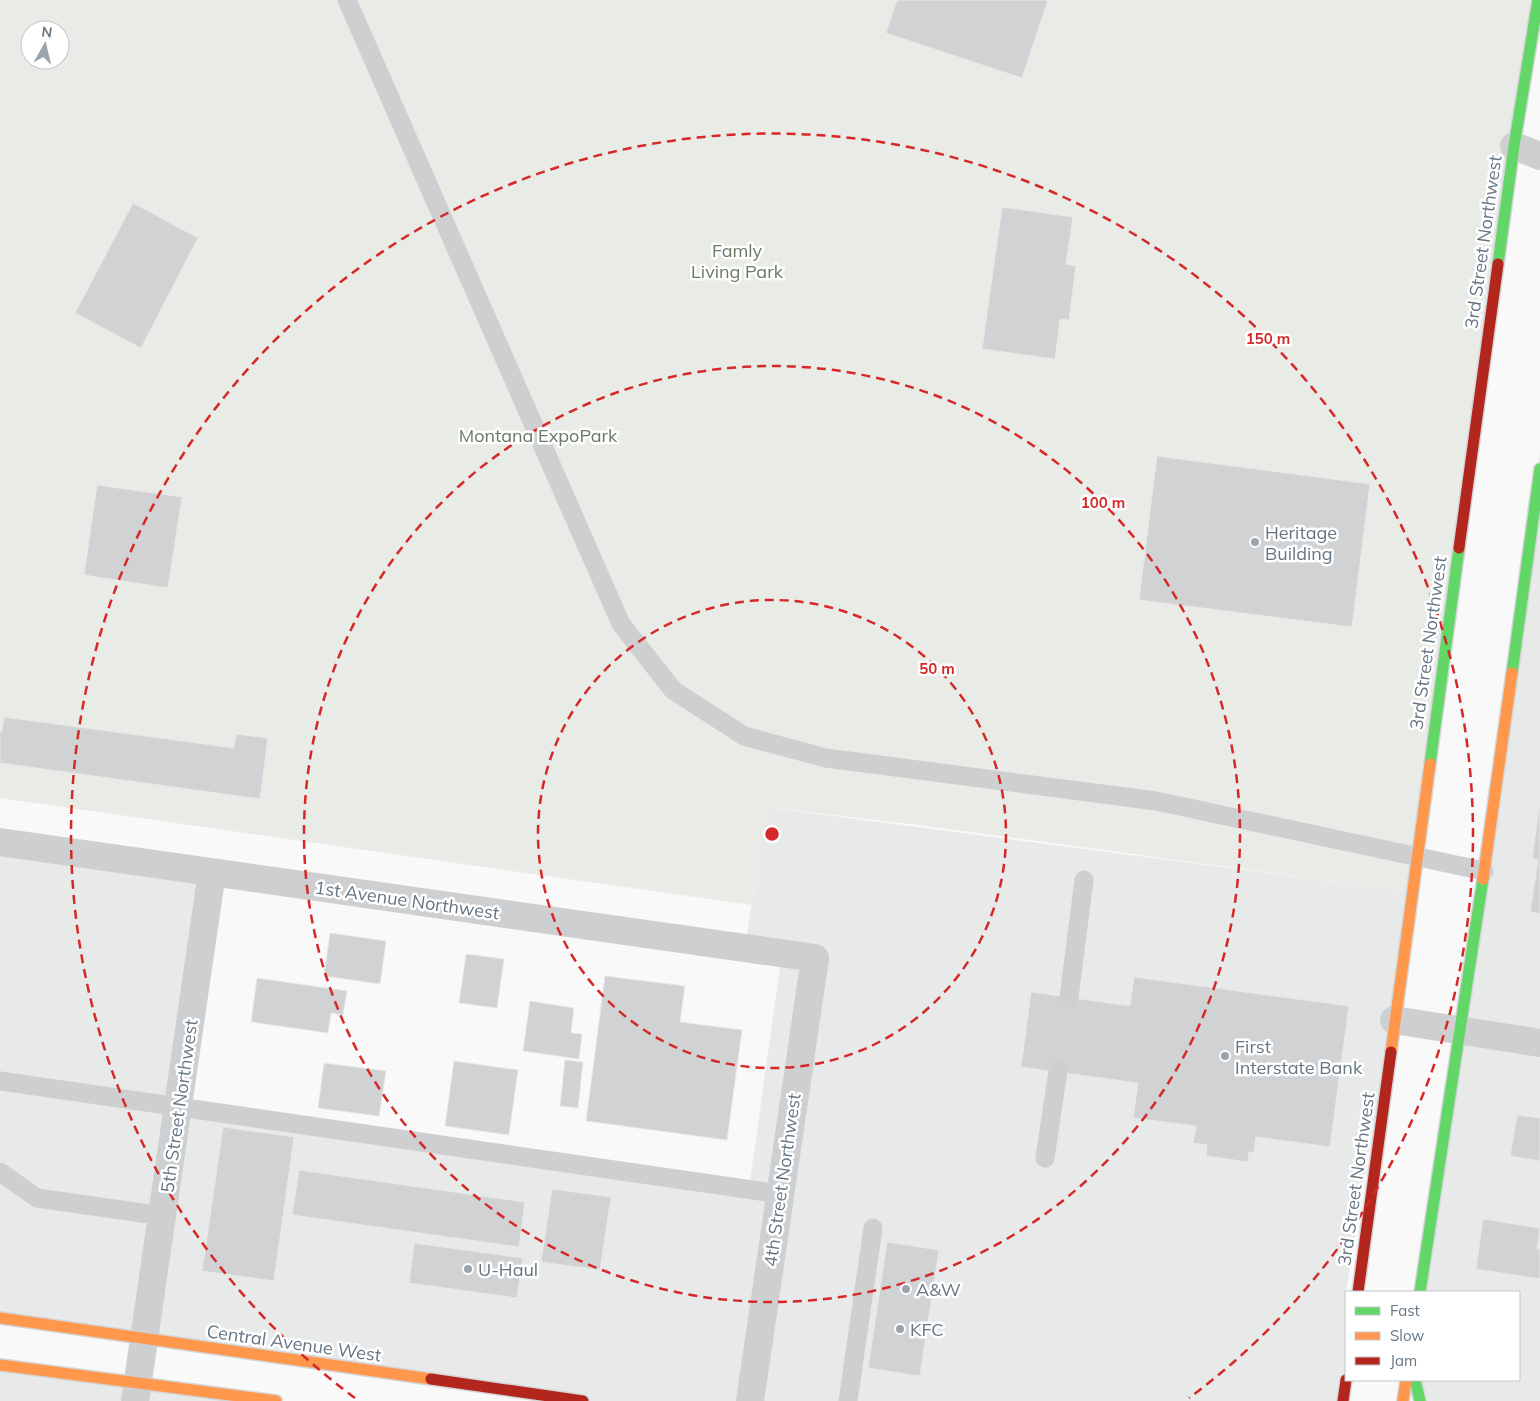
<svg xmlns="http://www.w3.org/2000/svg" width="1540" height="1401" font-family="Mulish,sans-serif">
	<rect width="100%" height="100%" fill="#f9f9f9"/>
	<path fill="#e8e9e9" d="M1540 450V1401H1420L1415 1380H1519V1292H1420L1527 566Z
		M766 807 1412 892 1346 1292V1380L1343 1401H583L0 1318V842L212 872 179 1107 749 1188 782 954 745 948Z
		M0 1368 254 1401H0Z"/>
	<path fill="#e8ebe6" fill-rule="evenodd" d="M0 0H1538L1412 892 927 826 767 807 751 905 0 798ZM30 30H60V60H30Z"/>
	<path fill="#d0d2d3" stroke="#e8e8e8" d="M897 0H1048L1022 78 886 33Z
		M133 203 198 238 141 348 75 313Z
		M1002 207 1073 217 1066 264 1076 266 1069 320 1060 319 1055 359 982 349Z
		M1157 456 1370 484 1352 627 1139 600Z
		M97 485 182 497 168 588 84 575Z
		M4 717 234 748 236 734 268 738 260 799 0 763V731H2Z
		M1540 801V914L1530 912 1538 860 1532 859Z
		M330 933 386 941 380 984 324 976Z
		M466 954 504 959 497 1008 459 1003Z
		M605 976 685 986 680 1022 742 1030 727 1140 586 1121Z
		M1134 977 1349 1006 1330 1147 1256 1137 1254 1153 1249 1152 1248 1162 1206 1156 1207 1145 1193 1143 1196 1126 1133 1118 1138 1083 1021 1067 1031 992 1130 1006Z
		M257 978 347 991 343 1015 331 1013 328 1033 251 1022Z
		M530 1001 574 1008 571 1033 582 1034 579 1059 523 1051Z
		M565 1060 583 1062 578 1108 560 1106Z
		M454 1061 518 1070 509 1135 445 1126Z
		M324 1063 386 1071 379 1116 318 1108Z
		M1517 1115 1540 1118V1161L1510 1156Z
		M223 1127 294 1137 274 1281 202 1271Z
		M299 1170 525 1202 519 1247 292 1215Z
		M552 1189 611 1197 600 1270 541 1262Z
		M1483 1219 1540 1228 1537 1249 1540 1250V1279L1476 1269Z
		M887 1242 939 1250 920 1376 868 1368Z
		M414 1243 523 1258 517 1298 409 1283Z"/>
	<g fill="none" stroke-linecap="round" stroke-linejoin="round">
		<g stroke="#d5d6d7" stroke-width="14">
			<path id="fast" d="M1498 264 1514 146 1538 0
				M1512 673 1540 469
				M1430 764 1459 548
				M1420 1292 1483 879
				M1415 1380 1420 1401"/>
		</g>
		<g stroke="#d5d6d7" stroke-width="14">
			<path id="slow" d="M1483 879 1512 673
				M1391 1052 1430 764
				M0 1318 431 1379
				M0 1365 276 1401
				M1403 1401 1406 1380"/>
		</g>
		<g stroke="#d5d6d7" stroke-width="14">
			<path id="jam" d="M1459 548 1498 264
				M1358 1292 1391 1052
				M431 1379 583 1401
				M1343 1401 1346 1380"/>
		</g>
		<path stroke="#cecfd0" stroke-width="19" d="M347 0 621 624 673 690 744 736 826 758 1156 801 1484 871
			M1069 997 1084 880
			M0 1081 780 1194
			M1045 1158 1058 1071
			M0 1172 37 1198 163 1216
			M848 1401 873 1228"/>
		<path stroke="#cecfd0" stroke-width="28" d="M1514 146 1540 156
			M0 842 815 958 750 1401
			M1394 1020 1540 1043
			M135 1401 212 872"/>
		<use href="#fast" stroke="#63d668" stroke-width="11"/>
		<use href="#slow" stroke="#ff974d" stroke-width="11"/>
		<use href="#jam" stroke="#b3261e" stroke-width="11"/>
	</g>
	<g fill="none" stroke="#d62828" stroke-width="2.5" stroke-dasharray="9 6">
		<circle cx="772" cy="834" r="234"/>
		<circle cx="772" cy="834" r="468"/>
		<path d="M355 1398A701 701 0 1 1 1189 1398"/>
	</g>
	<g fill="#99a4ac" stroke="#fff" stroke-width="2">
		<circle cx="1255" cy="542" r="5"/>
		<circle cx="1225" cy="1056" r="5"/>
		<circle cx="468" cy="1269" r="5"/>
		<circle cx="906" cy="1289" r="5"/>
		<circle cx="900" cy="1329" r="5"/>
	</g>
	<g text-anchor="middle" dominant-baseline="central" stroke-width="5" stroke-linejoin="round" paint-order="stroke">
		<g font-size="18" fill="#657683" stroke="#fff">
			<text transform="translate(1483 242) rotate(-82)">3rd Street Northwest</text>
			<text transform="translate(1428 643) rotate(-82)">3rd Street Northwest</text>
			<text transform="translate(407 900) rotate(8)">1st Avenue Northwest</text>
			<text transform="translate(179 1106) rotate(-82)">5th Street Northwest</text>
			<text transform="translate(1356 1179) rotate(-82)">3rd Street Northwest</text>
			<text transform="translate(782 1180) rotate(-82)">4th Street Northwest</text>
			<text transform="translate(294 1343) rotate(8)">Central Avenue West</text>
		</g>
		<g font-size="18" fill="#687a64" stroke="#fff">
			<text x="737" y="250">Famly<tspan x="737" dy="21">Living Park</tspan></text>
			<text x="538" y="435">Montana ExpoPark</text>
		</g>
		<g font-size="18" fill="#657683" stroke="#fff" text-anchor="start">
			<text x="1265" y="532">Heritage<tspan x="1265" dy="21">Building</tspan></text>
			<text x="1235" y="1046">First<tspan x="1235" dy="21">Interstate Bank</tspan></text>
			<text x="478" y="1269">U-Haul</text>
			<text x="916" y="1289">A&amp;W</text>
			<text x="910" y="1329">KFC</text>
		</g>
	</g>
	<circle cx="772" cy="834" r="8" fill="#d62828" stroke="#fff" stroke-width="2.5"/>
	<g font-size="15" text-anchor="middle" font-weight="bold" fill="#d62828" stroke="#fff" stroke-width="5" stroke-linejoin="round" paint-order="stroke">
		<text x="1268" y="344">150 m</text>
		<text x="1103" y="508">100 m</text>
		<text x="937" y="674">50 m</text>
	</g>
	<rect x="1345" y="1291" width="175" height="90" fill="#ffffff" stroke="#c1c8cd"/>
	<rect x="1355" y="1307" width="25" height="8" fill="#63d668" stroke="#c1c8cd"/>
	<text x="1390" y="1316" font-size="15" fill="#657683">Fast</text>
	<rect x="1355" y="1332" width="25" height="8" fill="#ff974d" stroke="#c1c8cd"/>
	<text x="1390" y="1341" font-size="15" fill="#657683">Slow</text>
	<rect x="1355" y="1357" width="25" height="8" fill="#b3261e" stroke="#c1c8cd"/>
	<text x="1390" y="1366" font-size="15" fill="#657683">Jam</text>
	<g transform="translate(45 45) rotate(8)"><circle r="24" fill="#ffffff" stroke="#c1c8cd"/>
	<path d="M0-4L9 19L0 12L-9 19Z" fill="#99a4ac"/>
	<text y="-8" font-size="14" font-weight="bold" text-anchor="middle" fill="#657683">N</text>
	</g>
</svg>
